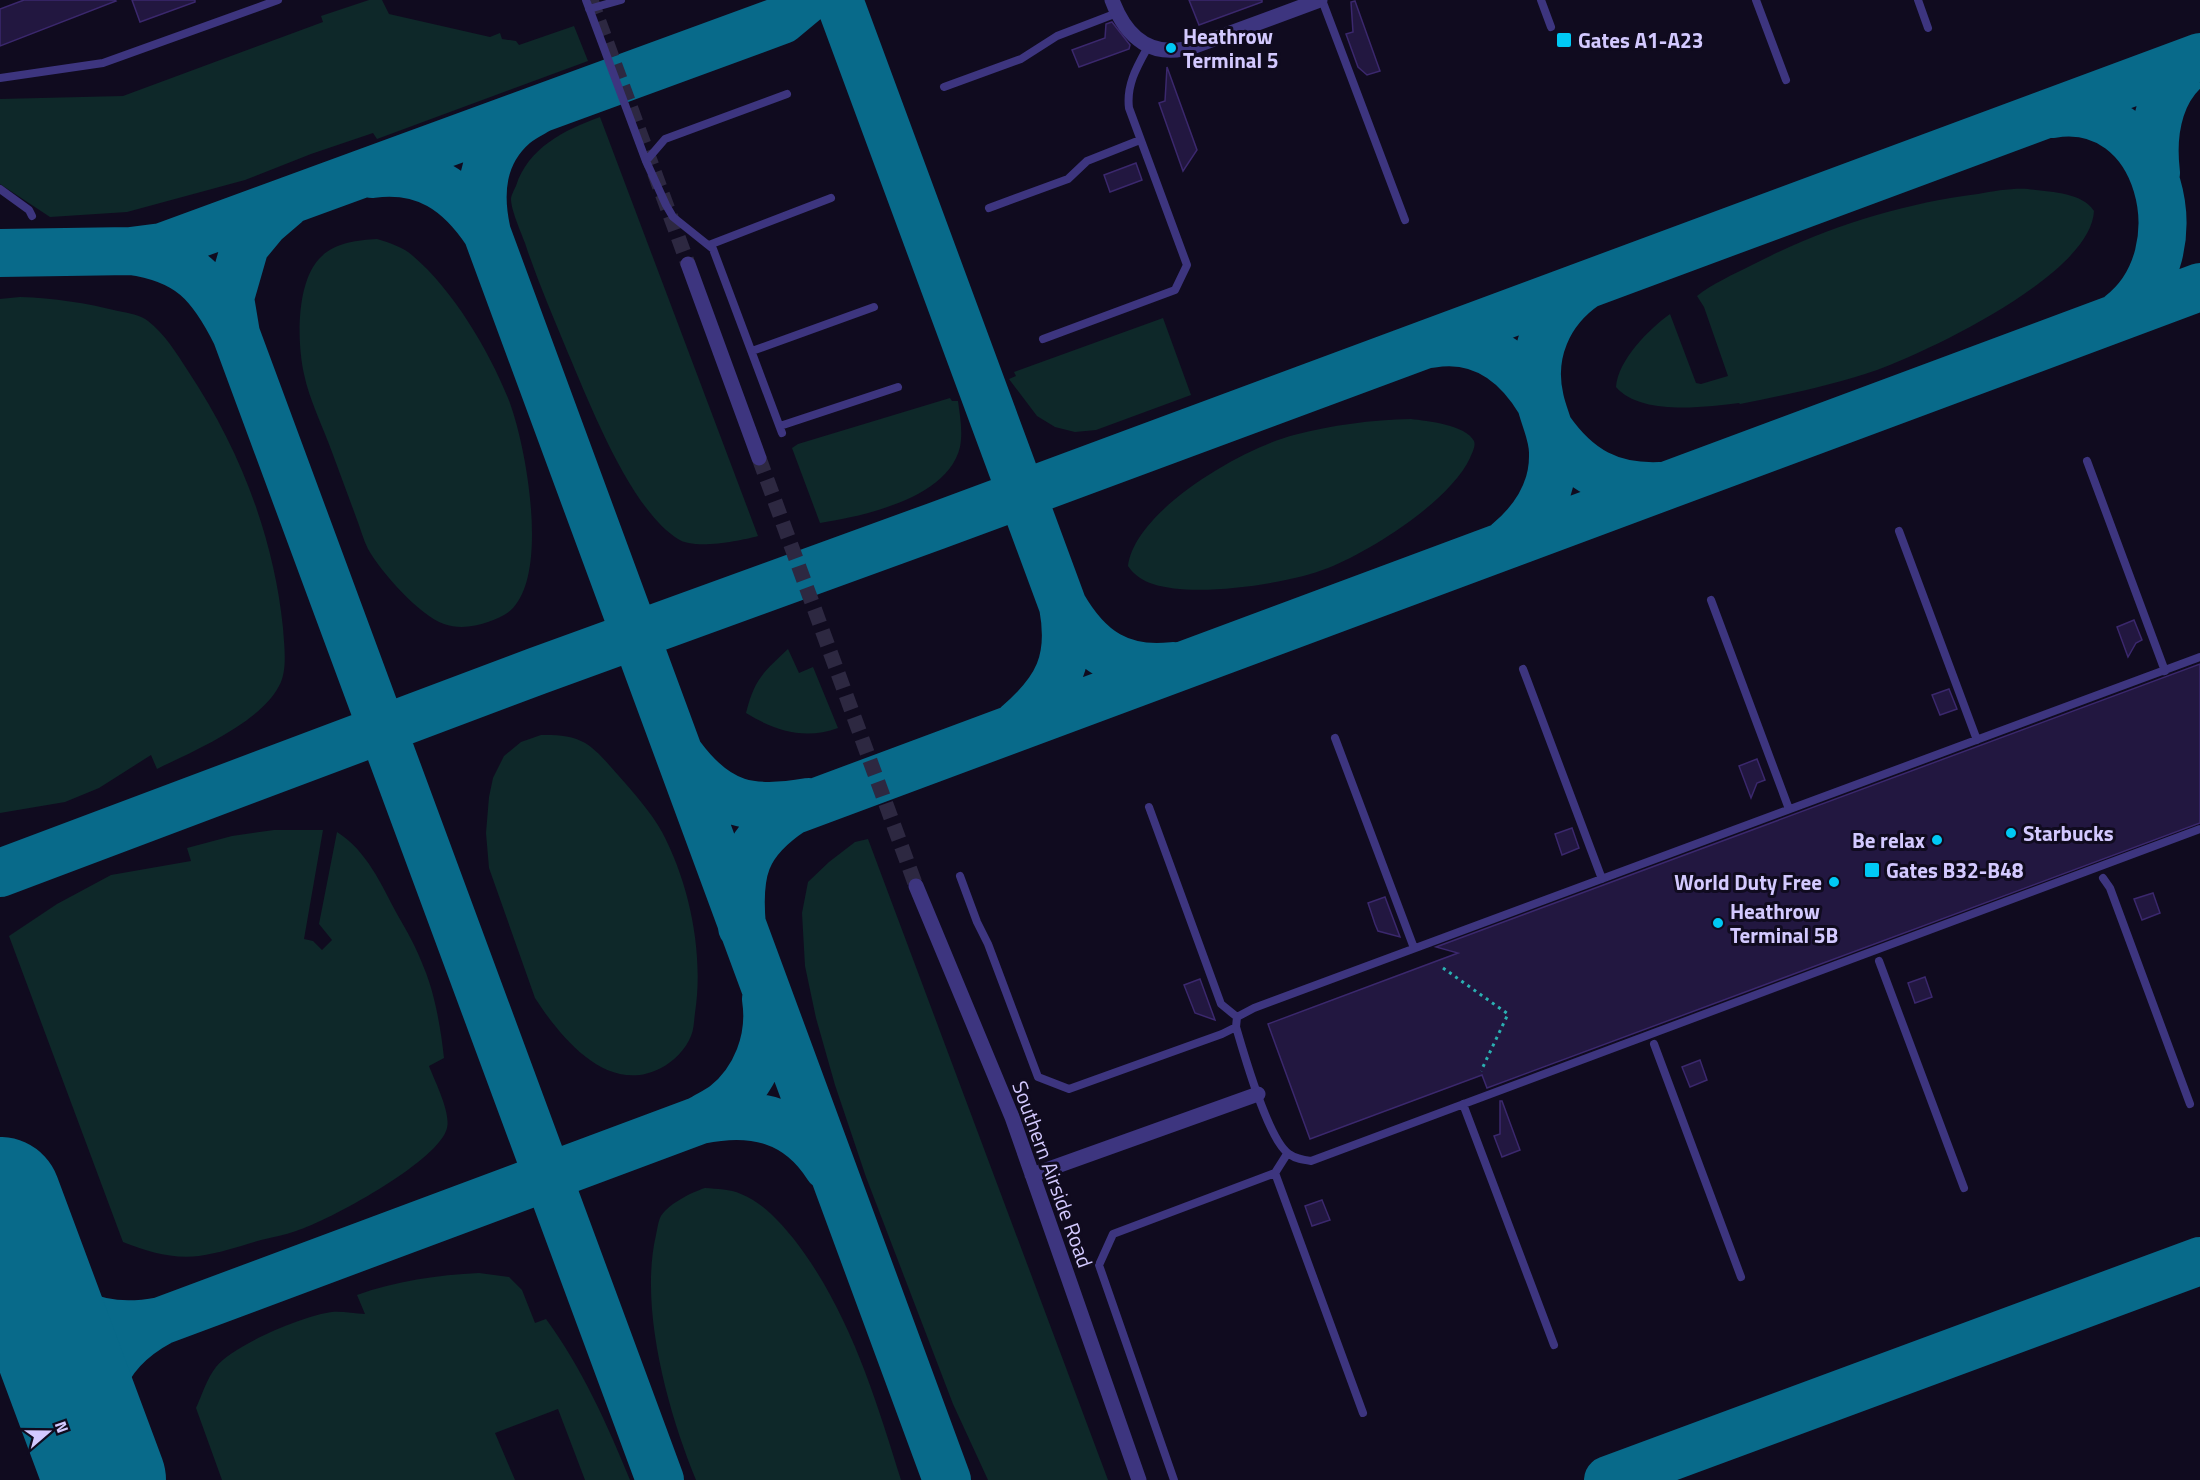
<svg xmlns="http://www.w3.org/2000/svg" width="2200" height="1480" font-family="'Titillium Web',sans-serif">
	<rect width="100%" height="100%" fill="#100b1f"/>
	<path fill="#0e2829" d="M369 0H382L389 14 490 37 500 33 502 39 516 41 519 45 574 26 588 61 377 139 373 133 311 154 245 180 127 212 50 217 0 184V99L123 96 323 22 321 16Z
		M600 117 758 536C740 541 694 550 678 539 630 509 590 404 568 353 553 316 537 280 525 243 521 232 511 210 511 199 511 196 514 190 516 186 528 148 564 130 600 117Z
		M2028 189C2049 192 2082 192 2094 211 2091 274 1932 350 1877 370 1833 385 1786 395 1740 404L1739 403C1705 407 1641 416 1616 387 1618 360 1649 329 1670 314L1696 383 1701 384 1728 376 1704 307 1697 296C1712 284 1734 274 1752 265 1824 228 1899 204 1978 194 1994 191 2013 188 2028 189Z
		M377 239C390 243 403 247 413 256 453 290 488 349 508 398 526 443 549 570 513 608 507 615 496 619 488 622 474 627 458 629 444 624 419 615 381 572 368 549 363 539 360 527 356 517 348 495 340 474 332 452 323 427 309 399 304 374 297 343 296 284 319 259 333 243 357 240 377 239Z
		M20 297C54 298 86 303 118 311 128 313 141 315 148 321 165 334 177 354 188 371 239 447 274 537 283 628 284 645 288 670 279 686 260 723 193 751 157 769L151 755 99 788 65 802 0 813V299Z
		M1163 318 1191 395 1096 430 1075 432 1055 427 1037 416 1009 379 1016 376 1014 372Z
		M950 398 952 401H958C960 416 963 432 960 447 948 498 864 516 820 523L792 448 798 444Z
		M1411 419C1427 421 1466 425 1474 441 1476 446 1472 453 1470 458 1450 501 1371 551 1328 568 1288 584 1194 598 1153 584 1143 581 1134 575 1128 566 1135 510 1243 448 1294 435 1332 425 1371 420 1411 419Z
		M788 649 799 673 813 667 838 728C805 740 775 731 746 713 755 678 763 673 788 649Z
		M541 735C554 735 569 735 581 741 595 747 608 764 618 775 633 792 651 812 662 832 690 885 704 954 695 1013 694 1020 694 1029 691 1036 686 1049 673 1062 661 1068 608 1096 561 1038 535 998L489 868 486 833 489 797 493 778 504 756 521 742Z
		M274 830H323L304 939 313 941 322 950 332 940 319 924 337 832C367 851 381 884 397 914 407 931 417 949 424 968 435 994 441 1030 444 1058L429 1066C435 1082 453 1116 446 1131 433 1164 330 1220 296 1231 285 1235 272 1237 261 1240 241 1246 220 1253 199 1256 172 1259 148 1252 123 1242L9 936 57 904 111 875 191 861 187 848 232 836Z
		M868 839 1108 1480H988L953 1404 866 1177 835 1085 816 1018 805 966 802 913 808 882 829 862 855 842Z
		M705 1188C717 1189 730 1189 741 1194 762 1202 779 1221 793 1238 848 1308 875 1396 901 1480H696C668 1412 639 1308 656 1235 657 1230 658 1223 660 1218 666 1205 692 1192 705 1188Z
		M479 1273 509 1277 522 1290 535 1323 546 1319C582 1368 607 1424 630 1480H585L558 1409 495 1433 515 1480H222L196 1408C202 1395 207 1378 216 1367 233 1345 305 1315 332 1312 343 1311 354 1314 365 1314L357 1295C396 1281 437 1275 479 1273Z"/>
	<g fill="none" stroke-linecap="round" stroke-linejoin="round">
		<path stroke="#086a8a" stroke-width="48" d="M839 0 1063 606C1089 651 1121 672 1173 666
			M538 110C531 114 521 119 514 125 481 154 478 193 487 233L947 1480
			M2052 114C2161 96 2200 254 2120 315
			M2156 173C2151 131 2159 82 2200 59
			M372 174C425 167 459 191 487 233
			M131 251C189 259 211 284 236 334L660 1480
			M0 253 131 251 162 247 782 20 806 0
			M236 334 230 298 245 246 265 222 286 204
			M1431 344C1481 335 1516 362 1540 402
			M1550 430C1578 470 1611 488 1660 486
			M1507 543C1535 520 1554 491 1553 453 1553 434 1544 418 1540 400 1529 354 1548 311 1586 285
			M1017 725C1058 690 1073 660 1063 606
			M681 756C718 806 751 812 809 802
			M0 873 537 671 936 526 2200 57
			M742 927C737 872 744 843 792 811L2200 287
			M700 1120C708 1115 717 1111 725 1105 756 1080 772 1039 766 999
			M21 1253C56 1310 93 1334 161 1321
			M107 1480C83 1412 94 1357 161 1321L700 1120C753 1109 798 1119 828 1167
			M1608 1480 2200 1261"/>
		<path stroke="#086a8a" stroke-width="122" d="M0 1198 105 1480"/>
	</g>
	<path fill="#221740" stroke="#3b286d" stroke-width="1.5" d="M24 0H115L116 1 0 46V9Z
		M132 0H195V2L140 22Z
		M1189 0H1262V2L1199 25Z
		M1355 1 1380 71 1367 75 1358 67 1346 34 1353 32 1351 2Z
		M1112 22 1130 45 1129 49 1079 67 1072 50 1105 38 1106 24Z
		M1167 67 1197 150 1183 171 1159 103 1165 101Z
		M1136 163 1142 180 1110 192 1104 175Z
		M2134 620 2142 640 2136 643 2128 657 2117 627Z
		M2200 664V823L1487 1088 1482 1075 1310 1139 1268 1024 1458 953 1436 947Z
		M1949 689 1957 709 1940 715 1932 695Z
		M1757 759 1765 780 1757 783 1751 798 1739 766Z
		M1572 828 1579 848 1562 855 1555 834Z
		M2153 893 2160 913 2142 920 2134 899Z
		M1385 897 1400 937 1378 931 1375 924 1368 903Z
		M1925 977 1932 997 1915 1003 1908 983Z
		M1200 979 1215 1020 1195 1013 1184 985Z
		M1700 1060 1707 1080 1690 1087 1682 1067Z
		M1500 1101H1502L1520 1150 1502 1157 1494 1136 1500 1134Z
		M1322 1200 1330 1220 1312 1226 1305 1206Z"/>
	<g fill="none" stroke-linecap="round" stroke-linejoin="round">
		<path stroke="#2d2841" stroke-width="15" stroke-dasharray="15 8" stroke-linecap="butt" d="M591 0 688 264
			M759 458 916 886"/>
		<path stroke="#2ab0b2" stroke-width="3" stroke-dasharray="3 4.5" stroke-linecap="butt" d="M1443 968 1508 1014 1481 1071"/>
		<path stroke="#3d357f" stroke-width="8" d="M586 0 646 161 666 205 673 217 713 249 782 433
			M1322 0 1405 220
			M1541 0 1551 27
			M1756 0 1786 80
			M1918 0 1928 28
			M589 9 621 0
			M0 78 103 63 278 0
			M944 87 1021 59 1057 36 1117 13
			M646 161 665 139 787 94
			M0 189 29 210 32 216
			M989 208 1068 179 1087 161 1140 140
			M709 245 831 198
			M1043 339 1175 290 1187 265 1129 108C1126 84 1138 65 1149 45
			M752 351 874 307
			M780 426 898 387
			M2087 461 2165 671
			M1899 531 1977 740
			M1711 600 1789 809
			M2200 657 1254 1008 1237 1017 1236 1027C1244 1054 1268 1140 1289 1154 1296 1159 1303 1160 1311 1161L2200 829
			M1523 669 1602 879
			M1335 738 1414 948
			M1149 807 1221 1004 1237 1017
			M960 876 977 922 988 944 1038 1077 1069 1089 1222 1034 1236 1027
			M2103 878 2110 888 2190 1104
			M1879 961 1964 1188
			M1654 1044 1741 1277
			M1463 1104 1554 1345
			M1275 1173 1363 1413
			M1174 1480 1099 1265 1113 1234 1275 1173 1287 1154"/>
		<path stroke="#3d357f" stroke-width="15" d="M1112 0C1126 38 1153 60 1195 46L1320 0
			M688 264 759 458
			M916 886 1012 1117 1139 1480
			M1032 1175 1258 1094"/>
	</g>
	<g fill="#00c9f4" stroke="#100b1f" stroke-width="2">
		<rect x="1556" y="32" width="16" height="16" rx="3"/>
		<circle cx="1171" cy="48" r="6"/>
		<circle cx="2011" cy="833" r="6"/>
		<circle cx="1937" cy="840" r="6"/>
		<rect x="1864" y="862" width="16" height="16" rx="3"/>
		<circle cx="1834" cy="882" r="6"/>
		<circle cx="1718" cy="923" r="6"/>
	</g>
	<g text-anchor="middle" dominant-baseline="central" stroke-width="6" stroke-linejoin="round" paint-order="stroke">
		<g font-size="21" font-weight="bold" fill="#d3c9ff" stroke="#100b1f" text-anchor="start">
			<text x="1183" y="36">Heathrow<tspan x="1183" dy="24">Terminal 5</tspan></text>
			<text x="1578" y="40">Gates A1-A23</text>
			<text x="2023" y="833">Starbucks</text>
			<text x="1925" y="840" text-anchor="end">Be relax</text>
			<text x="1886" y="870">Gates B32-B48</text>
			<text x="1822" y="882" text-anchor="end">World Duty Free</text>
			<text x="1730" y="911">Heathrow<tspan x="1730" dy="24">Terminal 5B</tspan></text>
		</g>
		<g font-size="21" fill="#d3c9ff" stroke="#100b1f">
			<text transform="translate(1053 1174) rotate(70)">Southern Airside Road</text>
		</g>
	</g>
	<g transform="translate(48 1432) rotate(70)" stroke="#100b1f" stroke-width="4.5" paint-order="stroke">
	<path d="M0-4.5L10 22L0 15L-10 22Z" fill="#d3c9ff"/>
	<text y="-9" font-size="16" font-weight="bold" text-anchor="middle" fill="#d3c9ff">N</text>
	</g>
</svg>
